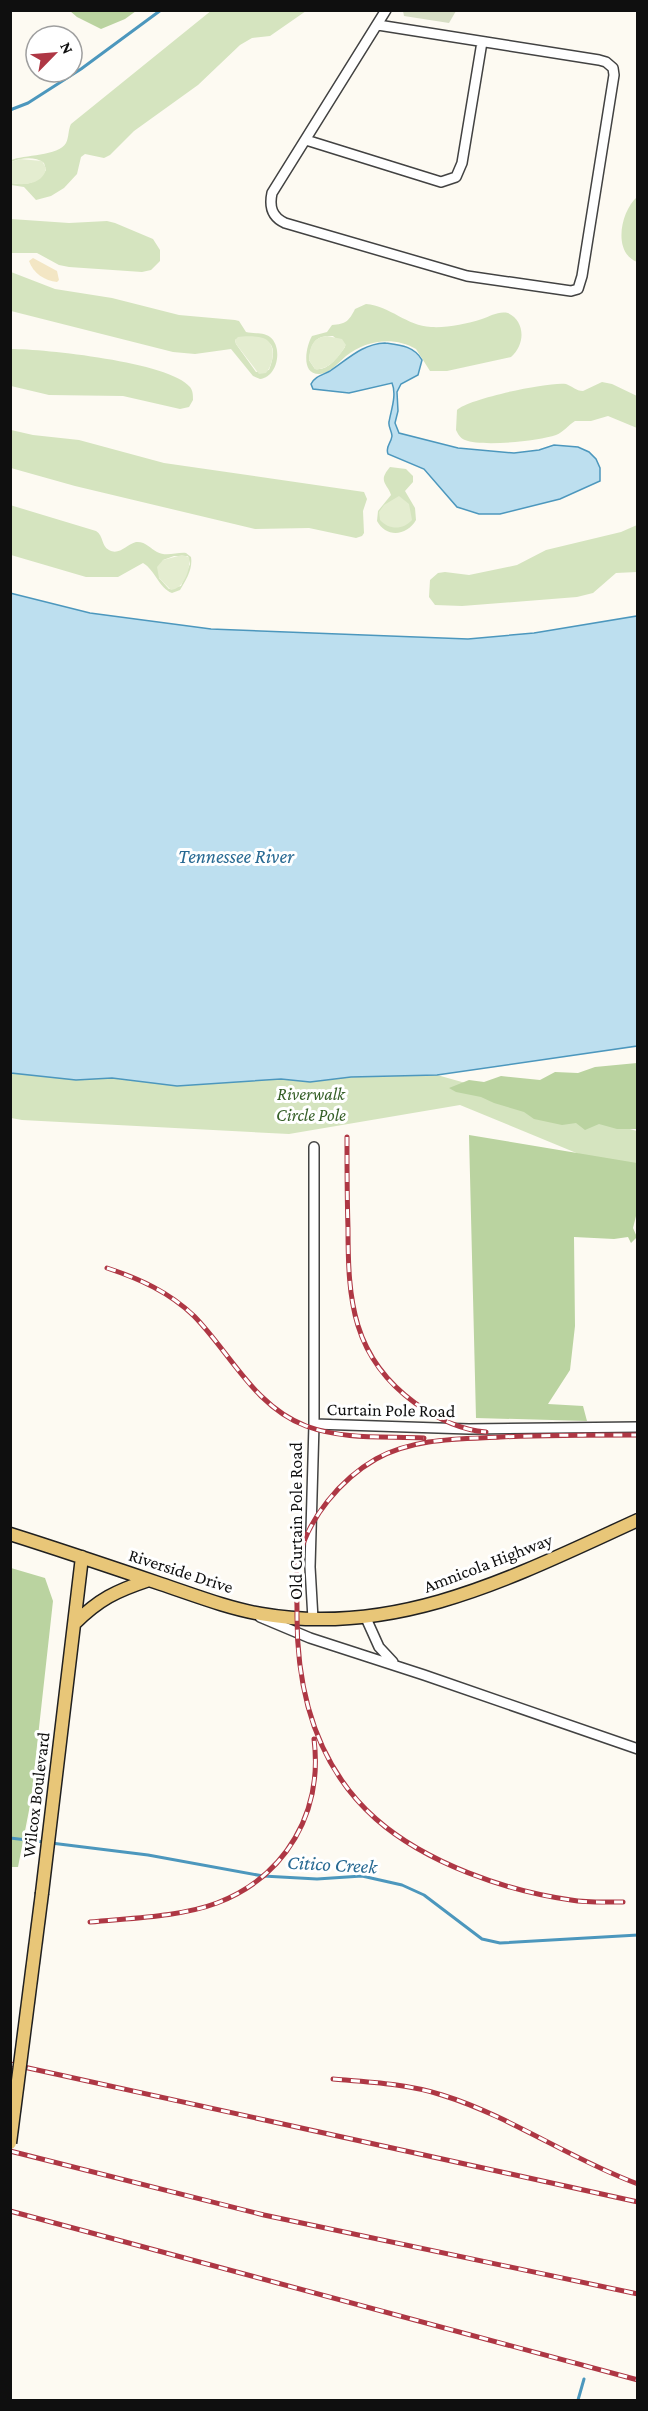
<svg xmlns="http://www.w3.org/2000/svg" width="648" height="2411" font-family="'Crimson Pro',serif">
	<rect width="100%" height="100%" fill="#fdfaf2"/>
	<path fill="#d5e4bf" fill-rule="evenodd" d="M212 10 306 11 270 36 252 38 240 45 198 85 134 131 110 155 104 158 85 154 81 157 77 174 64 188 51 196 36 200 24 187 11 185V183C26 186 38 183 46 170L44 163C35 156 21 158 11 162V160C23 155 59 156 66 143 69 137 68 130 71 124Z
		M637 197V262C612 252 621 211 637 197Z
		M11 219 69 223 107 221 115 223 153 239 160 250V261L151 270 142 272 69 267 59 265 37 253H11Z
		M11 272 55 289 112 298 179 315 235 320 239 321 246 332C254 334 263 332 270 337 283 347 278 377 260 379L253 376 231 349 195 354 173 352 11 311ZM241 337C265 338 281 339 269 370L256 372 236 344 235 340Z
		M366 304C390 306 407 326 431 327 447 328 466 324 482 319 491 316 498 311 508 313 526 322 525 345 511 357L447 371H430L416 349C394 336 366 340 346 356 339 362 330 373 320 374 300 375 306 346 312 336L327 332 332 325C346 324 349 321 355 309ZM327 336H333L345 347C337 358 328 371 315 369L309 360C311 347 312 338 327 336Z
		M11 349C44 349 170 362 190 387 193 391 193 395 193 400L189 407 180 409 123 396 49 395 11 386Z
		M602 382 612 384 637 396V428L608 416 591 421H575C568 425 564 432 556 435 538 441 482 447 465 440 460 438 458 434 456 430L457 410C467 399 551 381 566 384 572 386 576 391 583 391Z
		M11 430 33 435 79 440 164 463 364 492 367 499 363 511 364 533 362 536 356 538 309 528 255 529 75 486 18 470 11 468Z
		M390 467 406 469 413 476V482L405 491 415 508 416 520C407 536 386 538 377 521L378 511 391 495C388 484 377 482 390 467Z
		M10 505 96 531C104 536 101 546 109 550 119 556 127 544 136 542 145 541 150 548 157 552 166 557 177 552 186 553L191 557C193 569 186 580 180 590L172 593C159 588 155 570 143 563L118 577H86L11 555ZM174 556H188L190 564 181 586 169 589 159 578 163 560Z
		M637 525V572L616 573 593 593 577 597 462 606 435 605 429 597 430 580 438 573 445 572 469 575 517 565 546 550 621 532Z
		M11 1069 281 1079 437 1075 637 1131V1178L460 1105 289 1134 22 1120 11 1118Z"/>
	<path fill="#bad3a0" d="M70 11H136L125 19 101 29 77 17Z
		M637 1063V1129H617L599 1124 585 1130 576 1123 562 1125 534 1119 524 1112 494 1103 481 1097 456 1092 449 1088 469 1080 484 1082 501 1076 540 1080 555 1072 578 1073 595 1067Z
		M469 1135 637 1163V1212L633 1228 637 1237 631 1243 628 1237 614 1239 574 1237 575 1326 570 1370 548 1404 583 1406 587 1421 476 1418Z
		M11 1568 45 1578 53 1601 31 1800 18 1867H10Z"/>
	<path fill="#f3e6c4" d="M33 258 57 271 59 280 57 282C45 281 33 273 29 261Z"/>
	<path fill="#d7dec5" d="M403 11V10L456 11 449 23 404 16Z"/>
	<path fill="#e4edd0" d="M20 159 42 161 46 168C44 184 24 186 11 183V162Z
		M327 336 342 339 346 345C340 356 328 371 315 369L309 360C310 347 312 338 327 336Z
		M238 337C245 336 256 336 263 338 278 343 273 365 266 373L259 374 236 344 235 340Z
		M399 496 409 504 412 520C403 530 389 530 380 520L379 512 384 505Z
		M182 555 189 557C191 569 184 589 171 590L159 578 157 567 163 560Z"/>
	<path fill="#bddfef" stroke="#4c97bd" stroke-width="1.5" d="M385 343C400 345 414 346 422 360L418 375 401 384 397 392 398 411 395 423 399 433 458 448 514 453 539 450 554 445 578 447 589 452 596 459 600 468V481L560 499 500 514H479L457 507 424 469 388 454C385 446 391 444 392 436 392 431 388 427 389 422 391 410 397 395 392 383L349 393 313 389 311 384C315 376 323 375 330 371 348 359 362 344 385 343Z
		M10 593 90 613 211 629 468 639 534 633 637 616V1046L437 1075 351 1077 310 1082 281 1079 177 1086 112 1078 76 1080 11 1073Z"/>
	<g fill="none" stroke-linecap="round" stroke-linejoin="round">
		<path stroke="#4c97bd" stroke-width="3" d="M10 110 28 103 81 69 161 10
			M10 1838 44 1842
			M51 1843 148 1855 263 1876 317 1879 362 1876 402 1885 424 1895 482 1939 500 1943 638 1935
			M578 2400 584 2379"/>
		<g stroke="#424242" stroke-width="12">
			<path id="minor" d="M378 25 599 60 606 62 613 68 614 75 582 276 578 289 571 291 467 276 285 223C272 217 269 207 272 193L386 10
				M306 140 441 182 456 177 462 163 482 42
				M314 1424 469 1429 638 1427
				M365 1616 379 1647 393 1662
				M260 1617 310 1638 424 1675 638 1749
				M313 1619 310 1567 314 1424V1147"/>
		</g>
		<g stroke="#202020" stroke-width="15">
			<path id="major" d="M10 1534C61 1550 111 1567 161 1584 194 1595 227 1608 261 1614 398 1638 517 1575 638 1520
				M74 1624C99 1599 116 1591 149 1580
				M42 1893 82 1557"/>
		</g>
		<use href="#minor" stroke="#fff" stroke-width="9"/>
		<use href="#major" stroke="#e8c678" stroke-width="12"/>
		<g stroke="#ae3744" stroke-width="5">
			<path id="rail" d="M347 1137C347 1167 347 1198 348 1228 348 1300 352 1357 415 1403 436 1418 460 1430 486 1432
				M107 1268C140 1279 169 1292 194 1316 231 1354 254 1406 306 1426 344 1440 385 1436 424 1438
				M623 1902C606 1902 588 1903 571 1900 506 1891 426 1863 376 1819 315 1765 296 1688 297 1610 297 1593 295 1575 299 1558 308 1518 341 1479 376 1459 413 1438 459 1439 500 1437 546 1435 592 1435 638 1435
				M90 1922C129 1918 180 1917 217 1903 287 1876 323 1811 314 1739
				M10 2064 638 2202
				M333 2079C369 2082 408 2084 442 2095 510 2116 570 2159 638 2184
				M10 2151 264 2215 638 2294
				M10 2211 638 2380"/>
		</g>
		<use href="#rail" stroke="#fff" stroke-width="3" stroke-dasharray="9" stroke-linecap="butt"/>
		<g stroke="#202020" stroke-width="15" stroke-linecap="butt">
			<path id="major-bridge" d="M10 2143 42 1893"/>
		</g>
		<use href="#major-bridge" stroke="#e8c678" stroke-width="12"/>
	</g>
	<g text-anchor="middle" dominant-baseline="central" stroke-width="6" stroke-linejoin="round" paint-order="stroke">
		<g font-size="18" font-style="italic" fill="#355f27" stroke="#fff">
			<text x="311" y="1094">Riverwalk<tspan x="311" dy="21">Circle Pole</tspan></text>
		</g>
		<g font-size="18" fill="#0f0f0f" stroke="#fff">
			<text transform="translate(391 1410) rotate(1)">Curtain Pole Road</text>
			<text transform="translate(296 1521) rotate(-90)">Old Curtain Pole Road</text>
			<text transform="translate(488 1563) rotate(-21)">Amnicola Highway</text>
			<text transform="translate(181 1571) rotate(18)">Riverside Drive</text>
			<text transform="translate(36 1795) rotate(-83)">Wilcox Boulevard</text>
		</g>
		<g font-size="20" font-style="italic" fill="#276992" stroke="#fff">
			<text x="236" y="856">Tennessee River</text>
			<text transform="translate(332 1864) rotate(3)">Citico Creek</text>
		</g>
	</g>
	<rect width="648" height="2411" fill="none" stroke="#0f0f0f" stroke-width="24"/>
	<g transform="translate(54 54) rotate(65)"><circle r="28" fill="#ffffff" stroke="#9f9f9f" stroke-width="1.5"/>
	<path d="M0-4.5L10 22L0 15L-10 22Z" fill="#ae3744"/>
	<text y="-9" font-size="16" font-weight="bold" text-anchor="middle" fill="#0f0f0f">N</text>
	</g>
</svg>
